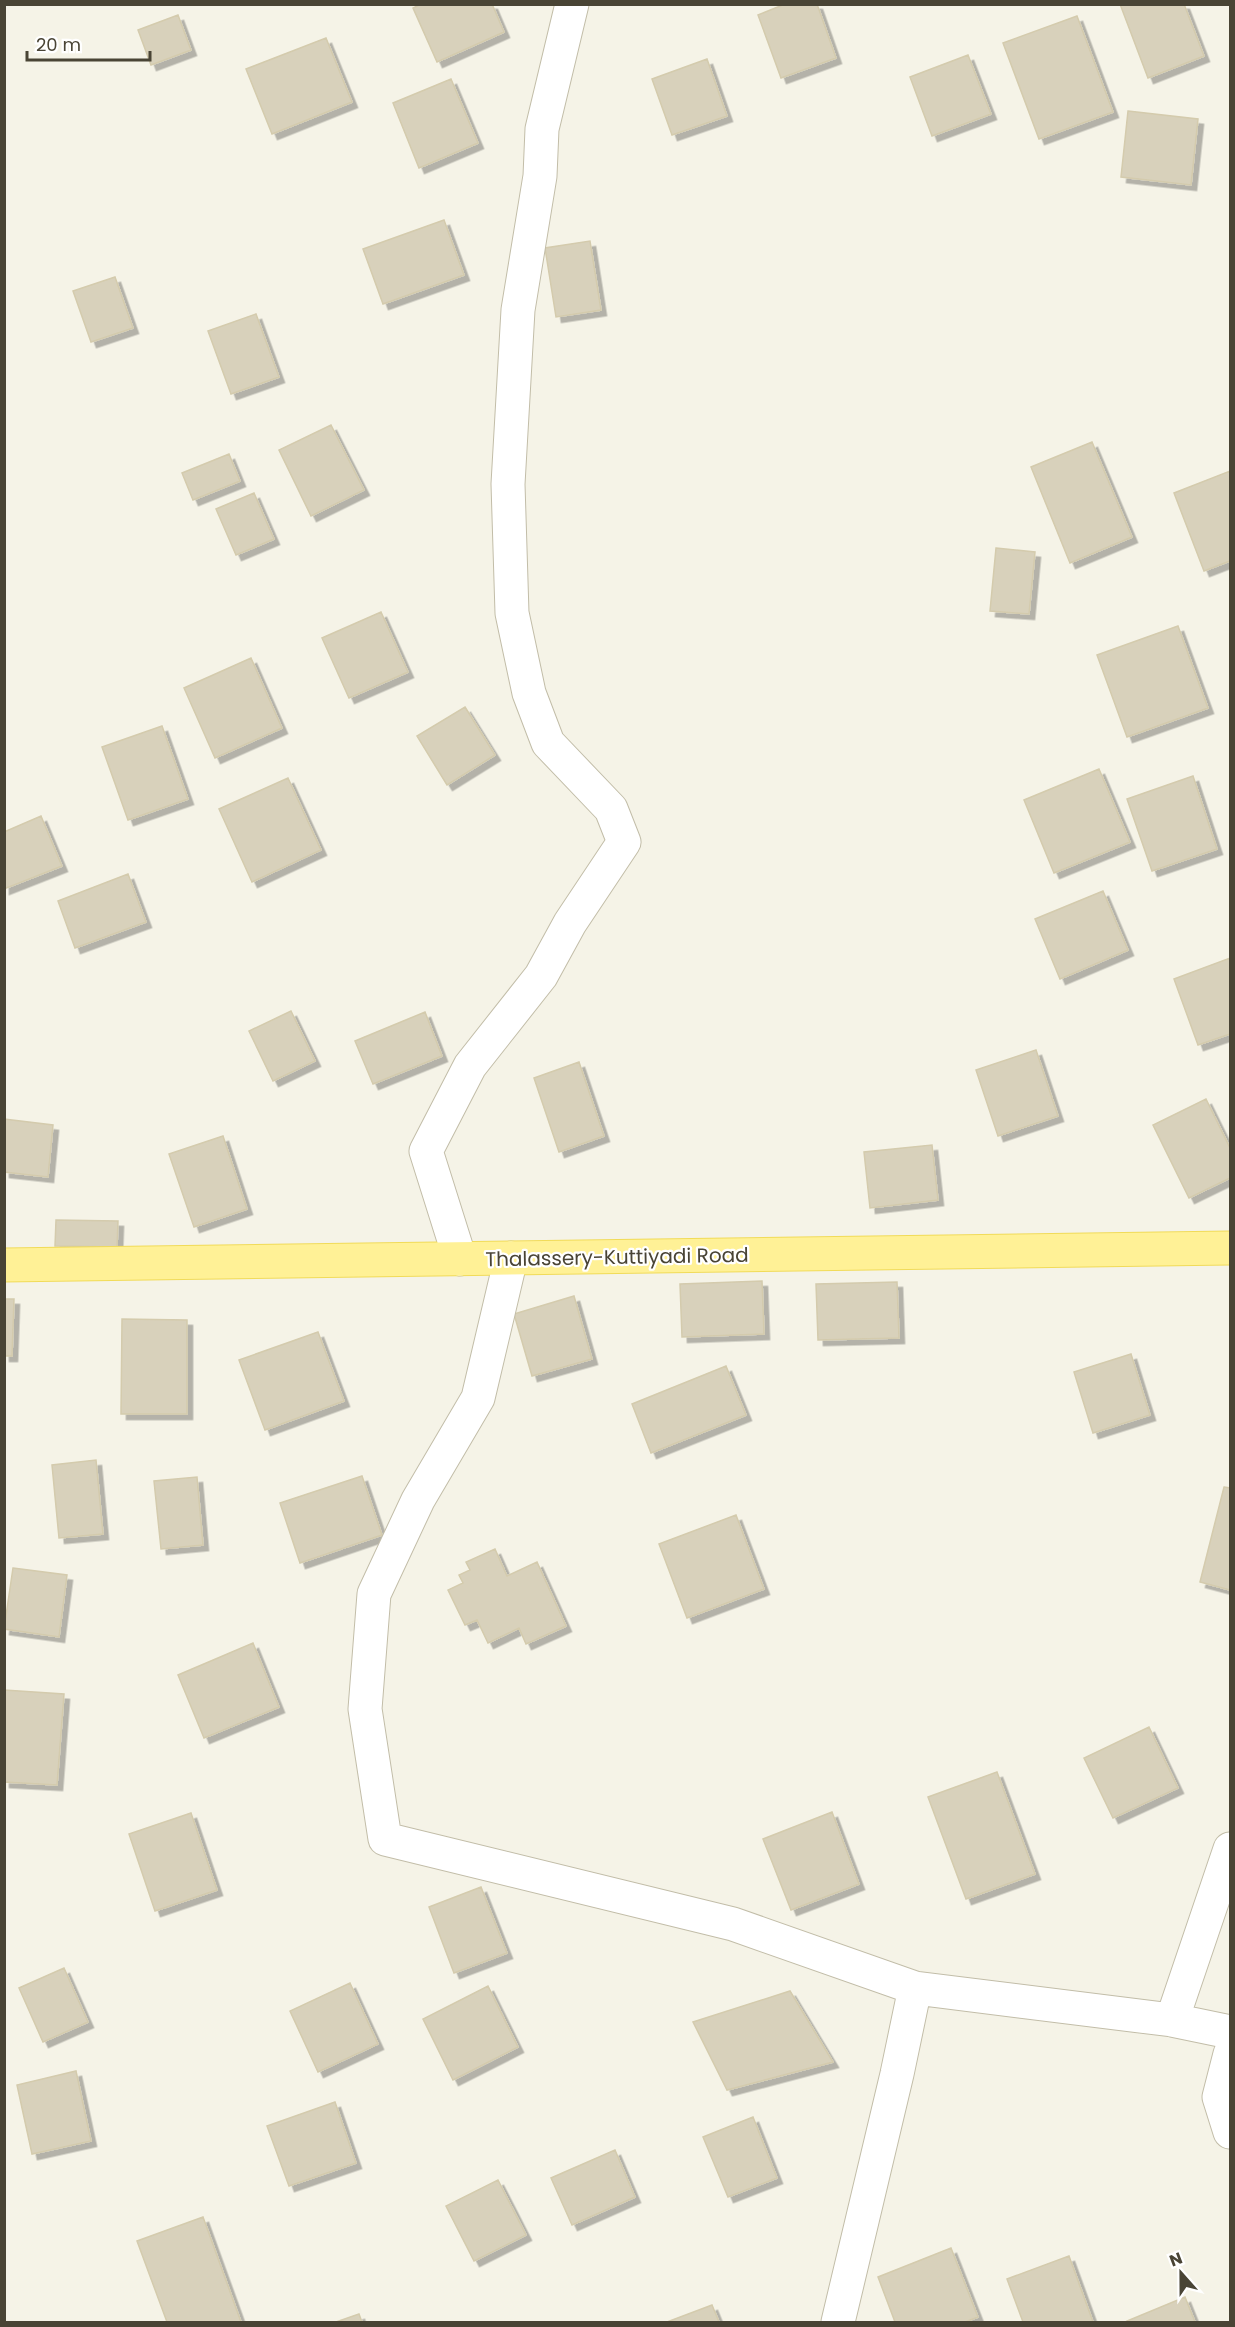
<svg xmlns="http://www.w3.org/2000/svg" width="1235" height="2327" font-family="Poppins,sans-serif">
	<defs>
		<filter id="shadow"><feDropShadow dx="5.5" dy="5.5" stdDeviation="0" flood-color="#0004"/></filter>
	</defs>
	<rect width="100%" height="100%" fill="#f5f3e7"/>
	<path fill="#d8d1bb" stroke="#d4cbad" stroke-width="1.5" filter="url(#shadow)" d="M421 4H492L504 32 437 62 413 8Z
		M785 4H817L836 58 781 78 758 15Z
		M1120 4H1184L1204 56 1148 78Z
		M178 15 191 50 151 65 138 30Z
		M1077 16 1113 112 1039 139 1003 43Z
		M326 38 352 102 272 134 246 69Z
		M968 55 991 114 932 136 910 77Z
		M707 59 727 116 672 135 652 79Z
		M451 79 478 143 419 168 393 103Z
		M1128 111 1198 119 1191 185 1121 177Z
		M444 220 464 275 383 304 363 249Z
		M590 241 601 310 556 317 545 248Z
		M115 277 133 328 91 342 73 291Z
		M256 314 279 377 231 394 208 331Z
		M331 425 364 490 311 516 279 450Z
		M1092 442 1132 537 1070 563 1031 467Z
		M229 454 240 481 193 500 182 473Z
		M1230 471V561L1204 571 1174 493Z
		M254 493 274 539 236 555 216 509Z
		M996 548 1035 552 1029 614 990 611Z
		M381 612 408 672 349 698 322 638Z
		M1178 626 1208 708 1127 737 1097 655Z
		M251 658 282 728 215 758 184 688Z
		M465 707 495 755 447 785 417 736Z
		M162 726 188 799 128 820 102 747Z
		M1099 769 1130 842 1054 873 1024 800Z
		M1193 776 1217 849 1152 871 1127 799Z
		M288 778 321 850 252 882 219 809Z
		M41 816 62 866 4 889V832Z
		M128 874 146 922 75 948 58 901Z
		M1103 891 1128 950 1060 979 1035 919Z
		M1230 958V1034L1198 1045 1174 979Z
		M291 1011 315 1061 273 1081 249 1031Z
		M425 1012 442 1056 373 1084 355 1041Z
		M1036 1050 1058 1116 998 1136 976 1070Z
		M579 1062 604 1136 559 1152 534 1078Z
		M1206 1099 1230 1148V1178L1189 1198 1153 1125Z
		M4 1119 53 1125 48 1177 4 1172Z
		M223 1136 247 1209 194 1227 169 1154Z
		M932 1145 938 1200 870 1208 864 1152Z
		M56 1220 118 1221 117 1247 55 1246Z
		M762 1281 764 1334 682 1337 680 1284Z
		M897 1282 899 1338 818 1340 816 1284Z
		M574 1296 592 1359 532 1376 514 1314Z
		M4 1299H14L12 1356H4Z
		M122 1319 187 1320V1414H121Z
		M318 1332 344 1401 265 1430 239 1360Z
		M1131 1354 1150 1415 1093 1433 1074 1372Z
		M726 1366 746 1415 651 1453 632 1404Z
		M96 1460 103 1534 59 1538 52 1465Z
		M362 1476 382 1535 300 1563 280 1503Z
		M197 1477 203 1545 161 1549 154 1481Z
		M1224 1487 1230 1488V1590L1200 1582Z
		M736 1515 764 1589 687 1618 659 1544Z
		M495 1549 507 1576 537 1562 566 1626 526 1644 519 1628 488 1643 477 1620 465 1625 448 1590 463 1583 459 1575 470 1570 466 1562Z
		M13 1568 67 1575 59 1637 4 1629Z
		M253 1643 279 1707 204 1738 178 1675Z
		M4 1690 64 1694 57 1785 4 1782Z
		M1149 1727 1178 1788 1113 1818 1084 1758Z
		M997 1772 1035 1874 966 1899 928 1797Z
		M832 1812 859 1884 791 1910 763 1839Z
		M191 1813 217 1890 155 1911 129 1834Z
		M481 1887 507 1953 454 1973 429 1907Z
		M64 1968 88 2022 43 2042 19 1988Z
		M350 1983 378 2044 318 2072 290 2011Z
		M488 1986 518 2047 453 2080 423 2019Z
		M790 1991 833 2062 727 2090 693 2022Z
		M76 2071 91 2141 32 2154 17 2085Z
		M335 2102 356 2163 289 2186 267 2126Z
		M753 2117 777 2178 728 2197 703 2137Z
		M615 2150 635 2197 572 2225 551 2178Z
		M498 2180 526 2235 474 2261 446 2206Z
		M203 2217 241 2322H167L137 2241Z
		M951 2248 978 2317 965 2322H895L878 2277Z
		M1069 2256 1093 2322H1023L1007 2279Z
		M1185 2297 1195 2322H1128L1127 2321Z
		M712 2305 719 2322H667Z
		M359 2314 362 2322H336Z"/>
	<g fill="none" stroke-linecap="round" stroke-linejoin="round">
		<g stroke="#c2bda8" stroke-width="35">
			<path id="street" d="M511 1258 478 1398 418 1500 374 1594 365 1709 385 1839 733 1924 915 1988
				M460 1259 426 1151 470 1066 541 976 570 923 624 842 611 809 548 743 529 693 512 613 508 484 518 310 540 176 542 129 572 4
				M1172 2020 1230 1849
				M1230 2054 1219 2097 1230 2132
				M838 2322 897 2074 915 1988 1172 2020 1230 2032"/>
		</g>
		<g stroke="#f1db59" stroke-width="35">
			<path id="primary" d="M4 1265 1230 1248"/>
		</g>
		<use href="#street" stroke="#fff" stroke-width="33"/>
		<use href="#primary" stroke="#fff196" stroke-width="33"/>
	</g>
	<g text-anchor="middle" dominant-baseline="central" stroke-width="4.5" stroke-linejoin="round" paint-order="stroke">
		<g font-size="20" fill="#494435" stroke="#fff">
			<text transform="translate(617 1257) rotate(-1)">Thalassery-Kuttiyadi Road</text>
		</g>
	</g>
	<rect width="1235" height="2327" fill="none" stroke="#494435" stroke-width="12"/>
	<g transform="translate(1181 2273) rotate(339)" stroke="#ffffff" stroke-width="4.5" paint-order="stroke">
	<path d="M0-4.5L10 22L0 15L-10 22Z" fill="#494435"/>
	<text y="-9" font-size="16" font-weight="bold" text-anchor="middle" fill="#494435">N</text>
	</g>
	<path d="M27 51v9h123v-9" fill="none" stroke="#494435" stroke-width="3"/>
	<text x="36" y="51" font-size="18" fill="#494435" stroke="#ffffff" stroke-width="4.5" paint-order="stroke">20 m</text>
</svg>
